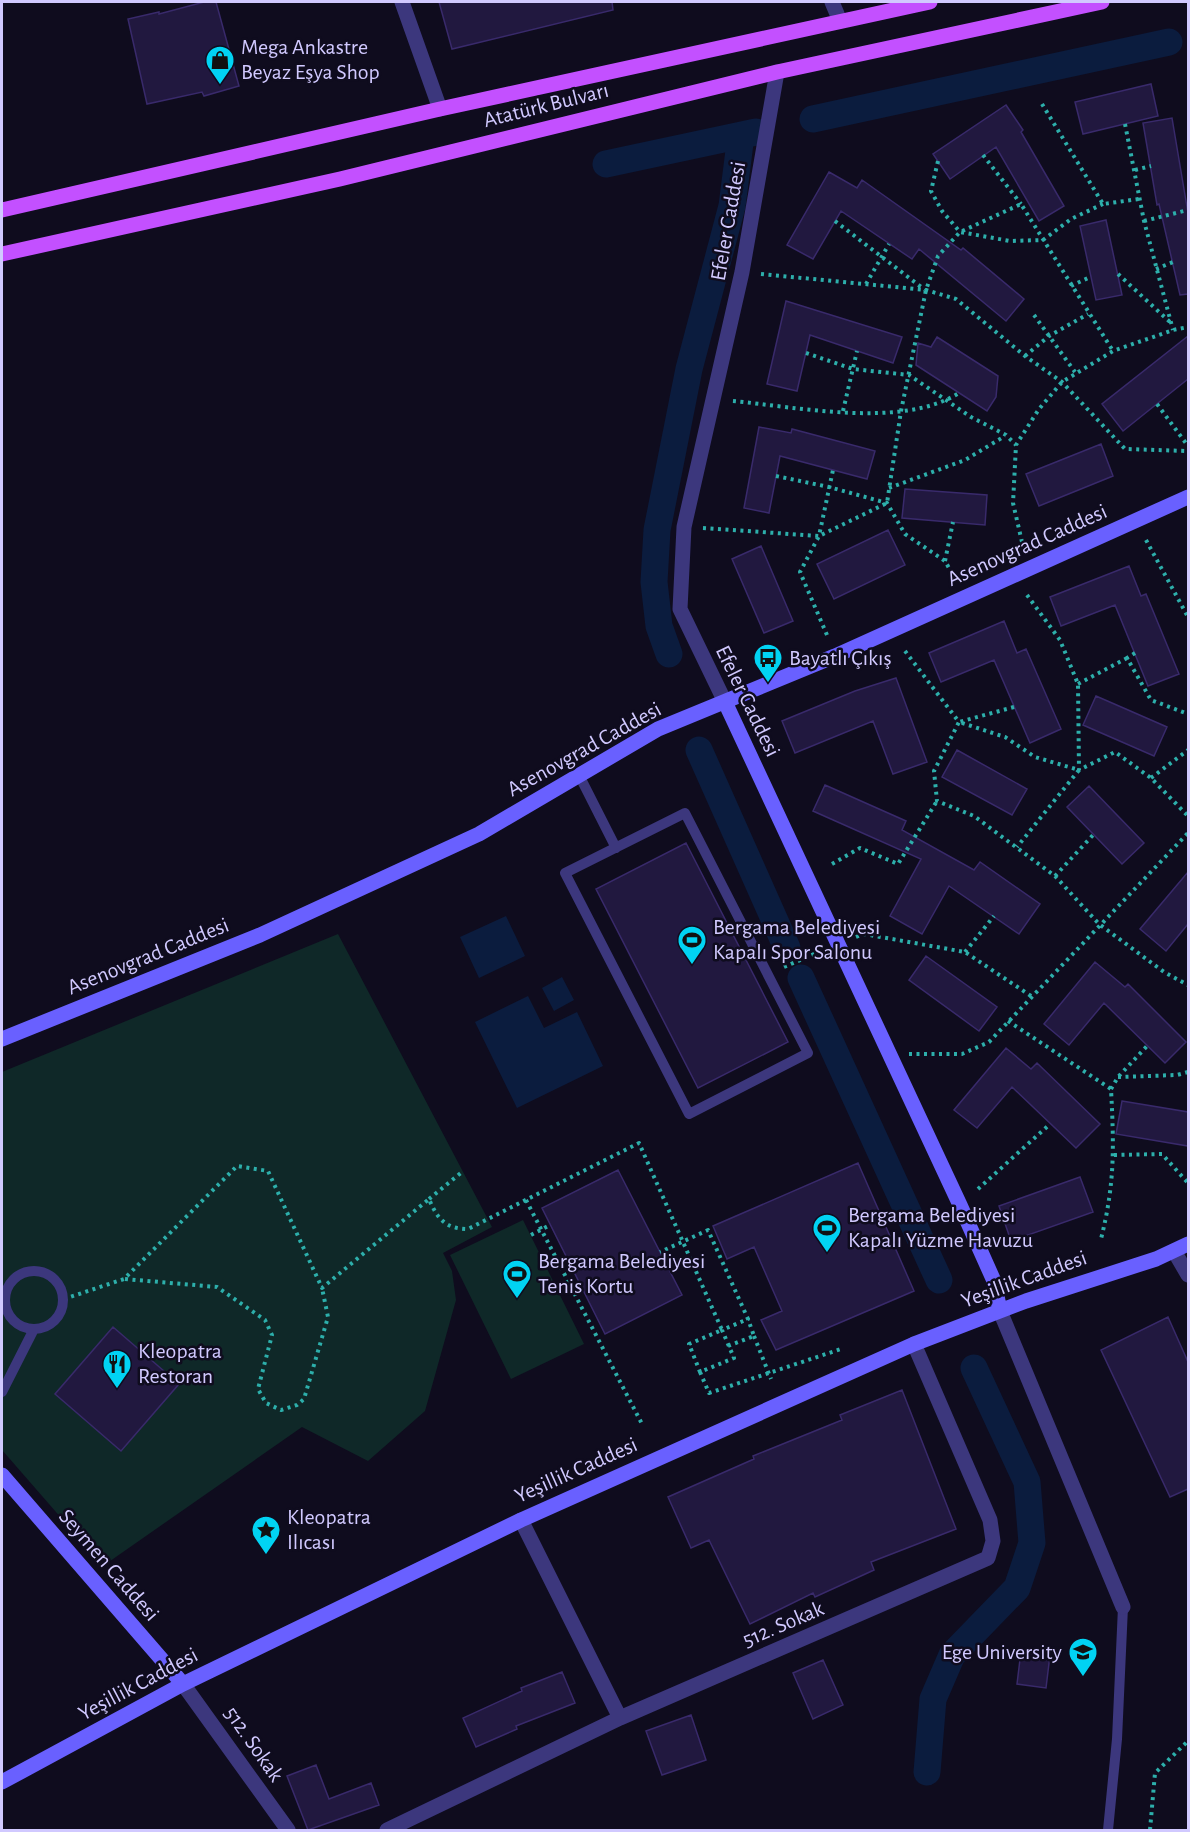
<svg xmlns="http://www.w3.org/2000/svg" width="1190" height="1832" font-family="'Alegreya Sans',sans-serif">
	<rect width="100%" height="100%" fill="#0f0c1e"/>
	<path fill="#0f2828" d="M338 934 492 1227 443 1253 452 1271 456 1300 425 1411 368 1461 302 1427 103 1566 2 1450V1072Z
		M523 1220 584 1344 511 1379 450 1255Z"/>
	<path fill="#0b1c3e" d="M506 916 525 956 479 978 460 937Z
		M562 977 574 1000 554 1011 542 988Z
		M528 996 544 1028 577 1012 603 1066 517 1108 475 1022Z"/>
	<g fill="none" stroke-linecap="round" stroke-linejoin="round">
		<path stroke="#0b1c3e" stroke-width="27" d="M813 119 1169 42
			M606 164 756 132
			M669 654 659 626 654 582 657 530 689 369 732 206 741 135
			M699 750 787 948
			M801 978 939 1280
			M927 1772 933 1699 952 1655 1017 1588 1032 1543 1027 1482 974 1368"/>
	</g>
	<path fill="#21183f" stroke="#392a6b" stroke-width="1.5" d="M204 2H216L239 86 204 96 202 92 147 104 128 19 159 12V14Z
		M439 2H612L613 10 452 49Z
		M1151 84 1158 116 1083 134 1075 102Z
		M1006 105 1023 130 1021 132 1064 206 1039 221 996 147 950 179 933 154Z
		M1172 118 1188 213V294L1180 295 1159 204 1157 205 1143 123Z
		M829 172 857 188 862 180 961 250 963 248 1024 299 1006 321 919 249 912 259 841 211 813 259 787 245Z
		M1106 220 1122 295 1096 300 1080 226Z
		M786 301 902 337 893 363 810 335 797 391 767 384Z
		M1188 336V379L1123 431 1102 404Z
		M937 337 998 376 996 397 987 411 916 365 918 343 931 347Z
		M759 427 791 433 792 429 875 451 867 479 780 456 769 513 744 508Z
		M1101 444 1113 476 1039 506 1026 474Z
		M905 489 987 495 985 525 902 518Z
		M888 530 905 565 834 599 817 564Z
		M761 546 793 621 764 633 732 559Z
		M1129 566 1141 596 1146 594 1179 674 1148 686 1115 605 1061 626 1050 597Z
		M1004 621 1017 653 1026 649 1061 729 1030 743 994 660 941 682 929 653Z
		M896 678 927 762 893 774 873 721 795 753 782 721 855 691Z
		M1096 696 1167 727 1154 756 1083 725Z
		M957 750 1027 789 1012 815 942 777Z
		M825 785 906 821 902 830 974 870 980 862 1040 904 1019 934 949 886 922 934 890 916 921 859 813 811Z
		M1089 786 1144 843 1122 864 1067 807Z
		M686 843 788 1042 698 1088 596 889Z
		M1188 872V924L1166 951 1140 929Z
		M926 956 997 1007 979 1031 909 980Z
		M1095 962 1125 987 1128 984 1186 1042 1165 1063 1104 1003 1069 1045 1044 1024Z
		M1006 1048 1031 1069 1037 1063 1100 1124 1076 1148 1012 1087 977 1128 954 1110Z
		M1122 1101 1188 1112V1146L1116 1134Z
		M858 1163 914 1291 776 1350 761 1320 782 1311 754 1247 727 1259 713 1226Z
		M618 1170 682 1295 605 1334 542 1208Z
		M1080 1177 1093 1212 1011 1241 999 1206Z
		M1168 1317 1188 1362V1489L1170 1497 1101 1350Z
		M113 1327 179 1384 121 1451 55 1394Z
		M902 1390 956 1529 871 1562 874 1570 815 1597 813 1593 750 1624 709 1540 691 1548 668 1497 754 1459 753 1456 842 1420 840 1415Z
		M1021 1651 1050 1655 1046 1688 1017 1684Z
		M823 1660 843 1705 813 1719 793 1673Z
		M562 1672 575 1703 516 1726 517 1729 476 1747 463 1718 522 1691 521 1688Z
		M691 1715 706 1760 662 1775 646 1731Z
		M316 1765 329 1799 371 1783 379 1805 308 1830 287 1776Z"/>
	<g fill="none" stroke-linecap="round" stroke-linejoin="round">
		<path stroke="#2dafab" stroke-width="4" stroke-dasharray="3 4.5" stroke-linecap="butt" d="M1042 104 1103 204 1139 199
			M1125 124 1144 221 1173 330
			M983 155 1021 204
			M938 161 931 191 942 211 960 232 1010 241 1043 240 1071 219 1103 204
			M1135 170 1151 166
			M835 221 925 290
			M1144 221 1188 210
			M1156 269 1173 262
			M761 274 926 290 956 299 1025 356 1062 382 1125 449 1188 451
			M1118 274 1171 323
			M866 284 889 244
			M1071 286 1088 278
			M1034 315 1075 372
			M806 353 853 369 909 375 971 417 1006 435 1016 445
			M1025 356 1049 336 1088 314
			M733 401C798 407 902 429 959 393
			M1157 404 1188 446
			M843 411 857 351
			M776 476 829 487 887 503 905 534 945 561 953 575
			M889 488 965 460 1005 436
			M703 528 819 536 833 470
			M1146 540 1188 617
			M1022 542 1013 503 1016 445 1039 409 1062 382 1113 351 1173 330 1188 327
			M945 561 953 522
			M1027 595 1060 640 1078 684 1079 770 1115 752 1151 778 1188 816
			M827 635 800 572 819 536 887 503 901 411 926 290 938 256 960 232 1021 204 1113 351
			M905 651 959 722 934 771 937 801 974 816 1055 876 1099 924 1164 972 1188 985
			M1135 653 1127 658 1151 700 1188 714
			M1078 684 1127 658
			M1014 707 959 722 1005 737 1035 757 1079 770 1017 847
			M1151 778 1188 750
			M832 864 860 848 898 864 937 801
			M1055 876 1093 835
			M856 937 864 934 965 952 1031 996
			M965 952 994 916
			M784 967 821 951
			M1008 1021 1111 1089C1114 1147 1115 1183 1101 1239
			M909 1054H962L989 1042 1188 833
			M1118 1077 1177 1075 1188 1072
			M1111 1089 1118 1077 1147 1046
			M1114 1155 1162 1154 1188 1183
			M978 1189 1050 1124
			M429 1199 462 1172
			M526 1200 642 1424
			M531 1235 550 1225
			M125 1279 217 1287 265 1320 272 1335 258 1389 266 1403 281 1410 297 1405 304 1399 328 1317 322 1288
			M64 1299 124 1279 237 1166 268 1171 322 1288 429 1199C437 1218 445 1229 468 1229L639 1143 722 1330 689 1344 700 1372 734 1358 722 1330 748 1319 708 1230 660 1252
			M754 1336 771 1379
			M728 1346 754 1336 748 1319
			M700 1372 709 1393 841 1349
			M1150 1830 1155 1773 1188 1741"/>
		<path stroke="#3c377d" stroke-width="10" d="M579 775 616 848
			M685 813 808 1053 689 1114 565 873Z
			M5 1300a29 29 0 1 1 58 0a29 29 0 1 1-58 0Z
			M2 1392 34 1329
			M1108 1830 1117 1739 1123 1607"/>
		<path stroke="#3c377d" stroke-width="15" d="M402 2 440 109
			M832 2 840 21
			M725 702 680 609 684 527 742 272 777 72
			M1174 1251 1188 1275
			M1000 1311 1123 1607
			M521 1520 620 1718
			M183 1684 288 1830
			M387 1830 620 1718 988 1558 993 1541 990 1520 914 1344"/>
		<path stroke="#6960ff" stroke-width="15" d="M725 702 960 1205 994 1281 1000 1311
			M2 1039 260 935 479 834 658 729 835 656 1188 497
			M2 1475 183 1684
			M2 1782 183 1684 521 1520 914 1344 1026 1301 1156 1259 1188 1244"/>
		<path stroke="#c350ff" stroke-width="15" d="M2 210 440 109 930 2
			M2 254 340 179 777 72 1102 2"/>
	</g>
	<defs>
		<g id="shop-pin" transform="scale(1.5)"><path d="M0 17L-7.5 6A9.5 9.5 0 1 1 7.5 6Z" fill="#01d3f3" stroke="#0f0c1e"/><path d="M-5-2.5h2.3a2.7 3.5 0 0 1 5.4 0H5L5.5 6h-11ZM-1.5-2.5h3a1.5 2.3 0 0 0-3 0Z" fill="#111"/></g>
		<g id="bus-pin" transform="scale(1.5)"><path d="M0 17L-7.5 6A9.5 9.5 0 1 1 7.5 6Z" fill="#01d3f3" stroke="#0f0c1e"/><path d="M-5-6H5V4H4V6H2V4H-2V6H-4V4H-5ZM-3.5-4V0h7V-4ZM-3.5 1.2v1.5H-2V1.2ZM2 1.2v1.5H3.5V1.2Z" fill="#111"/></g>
		<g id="stadium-pin" transform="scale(1.5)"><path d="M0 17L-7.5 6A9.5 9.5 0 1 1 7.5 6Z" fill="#01d3f3" stroke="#0f0c1e"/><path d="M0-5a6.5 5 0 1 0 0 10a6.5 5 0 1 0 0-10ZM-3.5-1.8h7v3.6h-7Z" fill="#111"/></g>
		<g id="restaurant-pin" transform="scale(1.5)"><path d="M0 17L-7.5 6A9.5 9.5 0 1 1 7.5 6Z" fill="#01d3f3" stroke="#0f0c1e"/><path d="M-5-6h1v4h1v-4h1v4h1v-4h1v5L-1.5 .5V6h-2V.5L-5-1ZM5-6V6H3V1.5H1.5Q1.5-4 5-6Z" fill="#111"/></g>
		<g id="sight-pin" transform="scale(1.5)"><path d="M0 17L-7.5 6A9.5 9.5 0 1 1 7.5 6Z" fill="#01d3f3" stroke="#0f0c1e"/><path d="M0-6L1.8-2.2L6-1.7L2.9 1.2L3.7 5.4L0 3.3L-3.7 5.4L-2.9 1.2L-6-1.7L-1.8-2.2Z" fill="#111"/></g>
		<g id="university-pin" transform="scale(1.5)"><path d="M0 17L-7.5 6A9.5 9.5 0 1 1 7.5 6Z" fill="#01d3f3" stroke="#0f0c1e"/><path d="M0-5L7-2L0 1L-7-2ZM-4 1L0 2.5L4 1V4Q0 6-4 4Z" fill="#111"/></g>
	</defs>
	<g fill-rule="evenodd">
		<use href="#shop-pin" x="220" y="60"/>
		<use href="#bus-pin" x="768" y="658"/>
		<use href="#stadium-pin" x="692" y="940"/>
		<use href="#stadium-pin" x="827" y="1228"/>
		<use href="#stadium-pin" x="517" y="1274"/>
		<use href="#restaurant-pin" x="117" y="1364"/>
		<use href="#sight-pin" x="266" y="1530"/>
		<use href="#university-pin" x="1083" y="1652"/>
	</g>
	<g text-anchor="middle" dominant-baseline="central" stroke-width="5" stroke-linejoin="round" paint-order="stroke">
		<g font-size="22" fill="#d1c9ff" stroke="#0f0c1e" text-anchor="start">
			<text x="241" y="47">Mega Ankastre<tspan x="241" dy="25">Beyaz Eşya Shop</tspan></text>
			<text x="789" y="658">Bayatlı Çıkış</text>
			<text x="713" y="927">Bergama Belediyesi<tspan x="713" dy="25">Kapalı Spor Salonu</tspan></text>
			<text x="848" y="1215">Bergama Belediyesi<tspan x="848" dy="25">Kapalı Yüzme Havuzu</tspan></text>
			<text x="538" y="1261">Bergama Belediyesi<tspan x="538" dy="25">Tenis Kortu</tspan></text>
			<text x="138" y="1351">Kleopatra<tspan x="138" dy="25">Restoran</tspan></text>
			<text x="287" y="1517">Kleopatra<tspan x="287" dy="25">Ilıcası</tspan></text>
			<text x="1062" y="1652" text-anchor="end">Ege University</text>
		</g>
		<g font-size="22" fill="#d1c9ff" stroke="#0f0c1e">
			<text transform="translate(546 105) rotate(-14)">Atatürk Bulvarı</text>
			<text transform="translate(728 221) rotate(-80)">Efeler Caddesi</text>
			<text transform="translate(1027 545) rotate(-24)">Asenovgrad Caddesi</text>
			<text transform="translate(748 701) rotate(64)">Efeler Caddesi</text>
			<text transform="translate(584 749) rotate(-29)">Asenovgrad Caddesi</text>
			<text transform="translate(148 956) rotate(-22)">Asenovgrad Caddesi</text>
			<text transform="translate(1024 1279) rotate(-20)">Yeşillik Caddesi</text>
			<text transform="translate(576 1470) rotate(-24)">Yeşillik Caddesi</text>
			<text transform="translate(109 1565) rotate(49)">Seymen Caddesi</text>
			<text transform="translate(783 1624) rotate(-23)">512. Sokak</text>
			<text transform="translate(138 1684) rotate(-28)">Yeşillik Caddesi</text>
			<text transform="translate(254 1744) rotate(55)">512. Sokak</text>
		</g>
	</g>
	<rect width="1190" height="1832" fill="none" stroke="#d1c9ff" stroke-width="6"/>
</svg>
